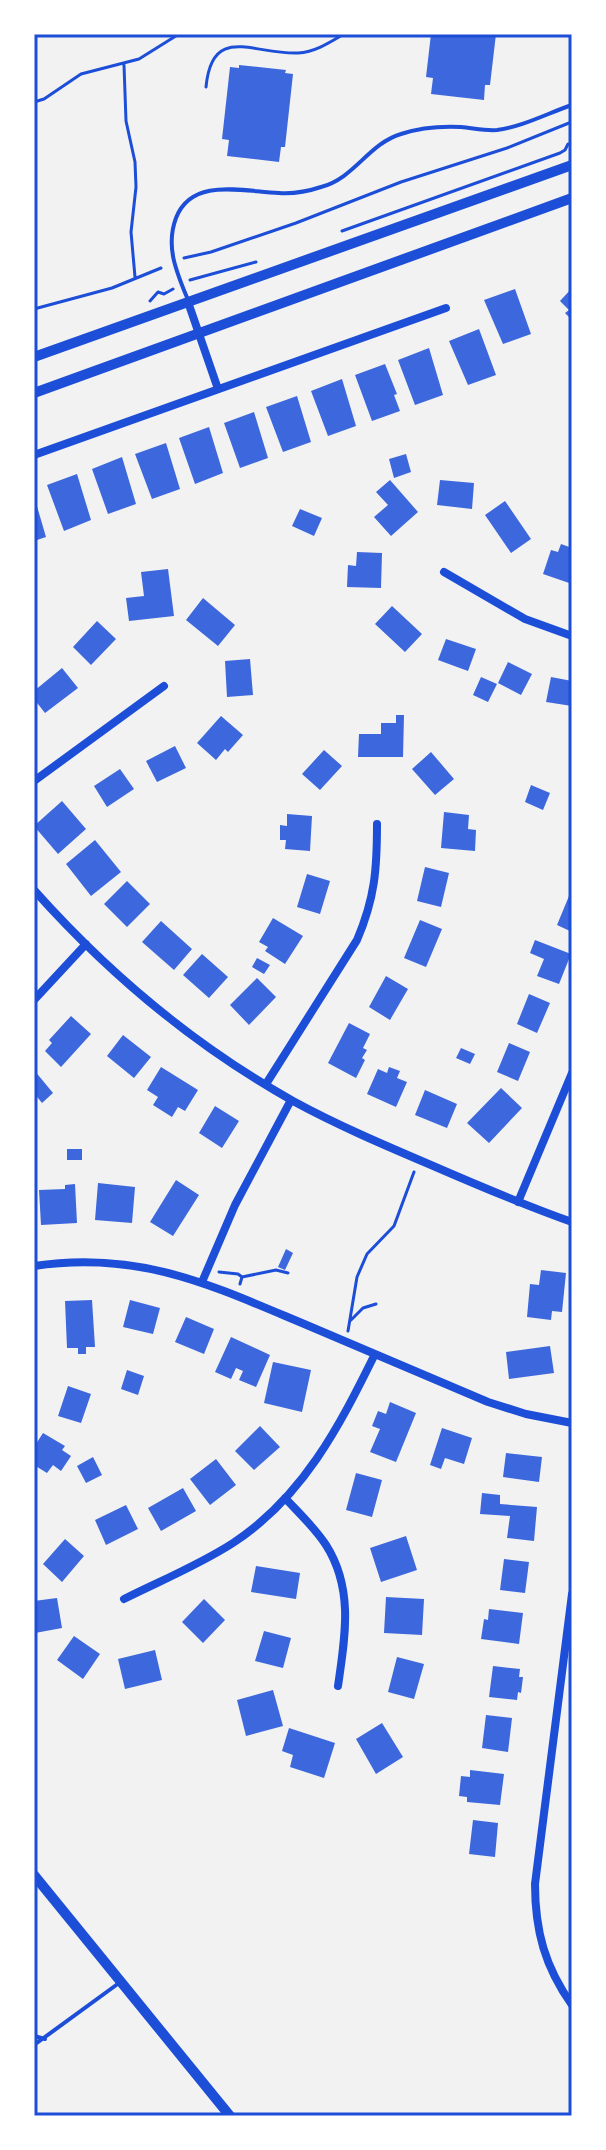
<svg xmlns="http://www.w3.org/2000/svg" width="606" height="2150" font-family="'Varela Round',sans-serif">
	<rect width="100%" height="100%" fill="#f2f2f2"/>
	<path fill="#3d67dc" d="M431 34H496L490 85H485L484 100 431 94 433 78 426 77Z
		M239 65 286 70 285 73 293 74 285 147H281L279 162 227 156 229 140 222 139 230 67 239 68Z
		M572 288V320L565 313 569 310 560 301Z
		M515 289 531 334 503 344 484 300Z
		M479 329 496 375 468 385 449 341Z
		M429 348 443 395 415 405 398 360Z
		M385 364 397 394 394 395 400 411 372 421 355 375Z
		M342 379 356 426 328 436 311 391Z
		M297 396 311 442 283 452 266 407Z
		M254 412 268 458 240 468 224 423Z
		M209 427 223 473 195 484 179 438Z
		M166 443 180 489 152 499 135 454Z
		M406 454 411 472 394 478 389 459Z
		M122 457 136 504 108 514 92 469Z
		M77 474 91 520 64 531 47 485Z
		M390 480 418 512 391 536 374 517 388 505 376 492Z
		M440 480 474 483 472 509 437 505Z
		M34 496 46 537 34 541Z
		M505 501 531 539 511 553 485 515Z
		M300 509 322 518 314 536 292 526Z
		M561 544 572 548V584L543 574 551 550 558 552Z
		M357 552 382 553 381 588 347 587 348 565 356 566Z
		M168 569 174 616 129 621 126 598 144 596 141 572Z
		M203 598 235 625 218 646 186 620Z
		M392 606 422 634 405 652 375 624Z
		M97 621 116 639 91 665 73 647Z
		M446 639 476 649 468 671 438 660Z
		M250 659 253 695 227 697 225 661Z
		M508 662 532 674 521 695 498 683Z
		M62 668 78 688 45 713 34 699V691Z
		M481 677 497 684 488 702 473 695Z
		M551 677 572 681V706L546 702Z
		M396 715H404L403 757H358L359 734H381V723H396Z
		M221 716 243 735 228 752 225 749 216 760 197 743Z
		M175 746 186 768 157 782 146 761Z
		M324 750 342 766 320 790 302 774Z
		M431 752 454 779 435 795 412 769Z
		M120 769 134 789 107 807 94 786Z
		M531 785 550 793 543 810 525 802Z
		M62 801 86 829 58 854 34 826Z
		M444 812 469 815 468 829 476 830 475 851 441 848Z
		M287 814 312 816 310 851 285 849 286 840H280V825L287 826Z
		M95 840 121 872 91 896 66 864Z
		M425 867 449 873 441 907 417 901Z
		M307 874 330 881 320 914 297 907Z
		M127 881 150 904 127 927 104 904Z
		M569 896 572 898V932L557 925Z
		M273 918 303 936 285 964 265 951 268 947 259 942Z
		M420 920 442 929 426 967 404 958Z
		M161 921 192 949 174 970 142 942Z
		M535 940 571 954 559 984 537 976 544 959 530 953Z
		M202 954 228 977 209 998 183 975Z
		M257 958 270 965 264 974 252 967Z
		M386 976 408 989 390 1020 369 1007Z
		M257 978 276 997 249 1025 230 1005Z
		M529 994 550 1003 537 1033 517 1024Z
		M71 1016 91 1034 61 1067 45 1051 52 1043 49 1040Z
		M349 1023 370 1034 363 1048 367 1050 362 1058 365 1060 356 1078 328 1063Z
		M123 1035 151 1057 134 1078 107 1056Z
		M509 1043 530 1052 518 1081 497 1072Z
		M461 1048 475 1054 470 1064 456 1058Z
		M161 1067 198 1090 185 1111 178 1107 172 1117 153 1105 158 1097 147 1090Z
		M389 1067 400 1071 397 1078 407 1082 396 1107 367 1094 378 1069 387 1073Z
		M34 1070 53 1093 42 1103 34 1093Z
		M501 1088 522 1108 489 1143 467 1123Z
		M425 1090 457 1104 447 1128 415 1115Z
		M215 1106 239 1121 222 1148 199 1133Z
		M67 1149H82V1160H67Z
		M176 1180 199 1195 173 1236 150 1222Z
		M98 1183 135 1187 132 1223 95 1220Z
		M75 1184 77 1223 41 1225 39 1190 65 1189V1185Z
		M286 1249 293 1253 285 1270 278 1267Z
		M541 1270 566 1273 562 1312 552 1311 551 1320 527 1317 530 1284 539 1285Z
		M92 1300 95 1347H86V1354H78V1348H67L65 1301Z
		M130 1300 160 1308 153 1334 123 1327Z
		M186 1317 214 1329 204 1354 175 1342Z
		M231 1337 270 1355 256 1387 239 1380 243 1371 236 1368 231 1379 215 1372Z
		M550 1346 554 1373 509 1379 506 1352Z
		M273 1362 311 1370 302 1412 264 1403Z
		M127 1370 144 1376 138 1395 121 1389Z
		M68 1386 91 1394 81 1423 58 1416Z
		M390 1402 416 1413 396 1462 370 1452 380 1429 372 1426 378 1411 386 1414Z
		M260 1426 280 1447 254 1470 235 1451Z
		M442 1428 472 1438 464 1464 445 1458 441 1469 430 1465Z
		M43 1433 65 1446 62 1450 71 1456 61 1471 53 1465 47 1473 34 1465V1447Z
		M506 1453 542 1457 539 1482 503 1477Z
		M93 1457 102 1475 86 1483 77 1466Z
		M216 1459 236 1485 210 1505 190 1479Z
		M356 1473 382 1480 372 1517 346 1510Z
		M183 1488 196 1511 161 1531 148 1508Z
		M482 1493 500 1495V1504L537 1507 534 1541 507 1538 510 1516 480 1514Z
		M126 1505 138 1529 106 1545 95 1520Z
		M406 1536 417 1570 381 1582 370 1548Z
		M65 1539 84 1556 62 1582 43 1564Z
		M504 1559 529 1562 525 1593 500 1590Z
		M256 1566 300 1573 296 1599 251 1592Z
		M386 1597 424 1599 422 1635 384 1633Z
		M57 1598 62 1628 35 1633 34 1601Z
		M204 1599 225 1620 203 1643 182 1622Z
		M489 1609 523 1613 519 1644 481 1639 484 1619 488 1620Z
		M264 1631 291 1638 283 1668 255 1661Z
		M74 1636 100 1654 83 1679 57 1660Z
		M155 1650 162 1680 125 1689 118 1659Z
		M397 1657 424 1664 414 1699 388 1692Z
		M493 1666 520 1669 519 1677H523L521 1693 518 1692 517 1700 489 1697Z
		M273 1690 283 1726 246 1736 237 1700Z
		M486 1715 512 1718 508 1752 482 1748Z
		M382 1723 403 1757 376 1774 356 1739Z
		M289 1728 335 1743 324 1778 290 1767 293 1755 282 1751Z
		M470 1770 504 1774 500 1805 467 1802V1797L459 1796 461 1776 470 1777Z
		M473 1820 498 1823 495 1857 469 1854Z"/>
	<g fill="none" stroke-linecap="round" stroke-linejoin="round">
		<path stroke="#1d4ed8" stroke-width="3" d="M124 65 126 121 135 162 136 187 131 232 135 277
			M206 87C212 23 254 55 298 53 315 52 329 43 344 34
			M34 102 44 99 81 74 139 59 179 34
			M342 231 560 153 565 150 568 144H572
			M184 258 211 252 296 223 401 182 507 148 569 123
			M190 280 256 262
			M150 301 158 292 164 294 173 289
			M34 309 112 288 161 268
			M219 1272 238 1274 242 1277 240 1284
			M242 1277 276 1270 288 1273
			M351 1320 363 1308 376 1304
			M348 1331 357 1277 367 1254 394 1226 414 1172"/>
		<path stroke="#1d4ed8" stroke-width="4" d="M188 300C177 273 165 247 176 218 192 176 245 192 279 193 293 194 309 191 321 187 355 178 368 144 401 134 419 128 441 126 461 127 473 128 485 131 497 130 522 127 548 113 572 105
			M34 2036 45 2039
			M34 2045 119 1983"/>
		<path stroke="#1d4ed8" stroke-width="8" d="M188 302 218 389
			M34 455 446 308
			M444 572 525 619 572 636
			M34 781 164 686
			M34 890C108 973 195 1046 293 1101 337 1125 384 1145 431 1165 477 1185 524 1205 572 1222
			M34 1000 86 944
			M266 1084 357 940C375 898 377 869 377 824
			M518 1202 572 1073
			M34 1266C141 1250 213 1286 309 1326 369 1352 429 1377 488 1402L526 1414 572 1423
			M202 1282 235 1205 291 1100
			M285 1498C299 1513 315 1528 326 1545 354 1589 345 1637 338 1686
			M572 1594 535 1884C535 1931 545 1967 572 2005
			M124 1599C160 1581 199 1565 233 1543 303 1497 339 1427 375 1354"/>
		<path stroke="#1d4ed8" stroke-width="10" d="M34 357 572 165
			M34 393 572 198
			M34 1875 230 2116"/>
	</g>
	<rect width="606" height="2150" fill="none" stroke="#ffffff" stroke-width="72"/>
	<rect x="36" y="36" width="534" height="2078" fill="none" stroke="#1d4ed8" stroke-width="3"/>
</svg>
